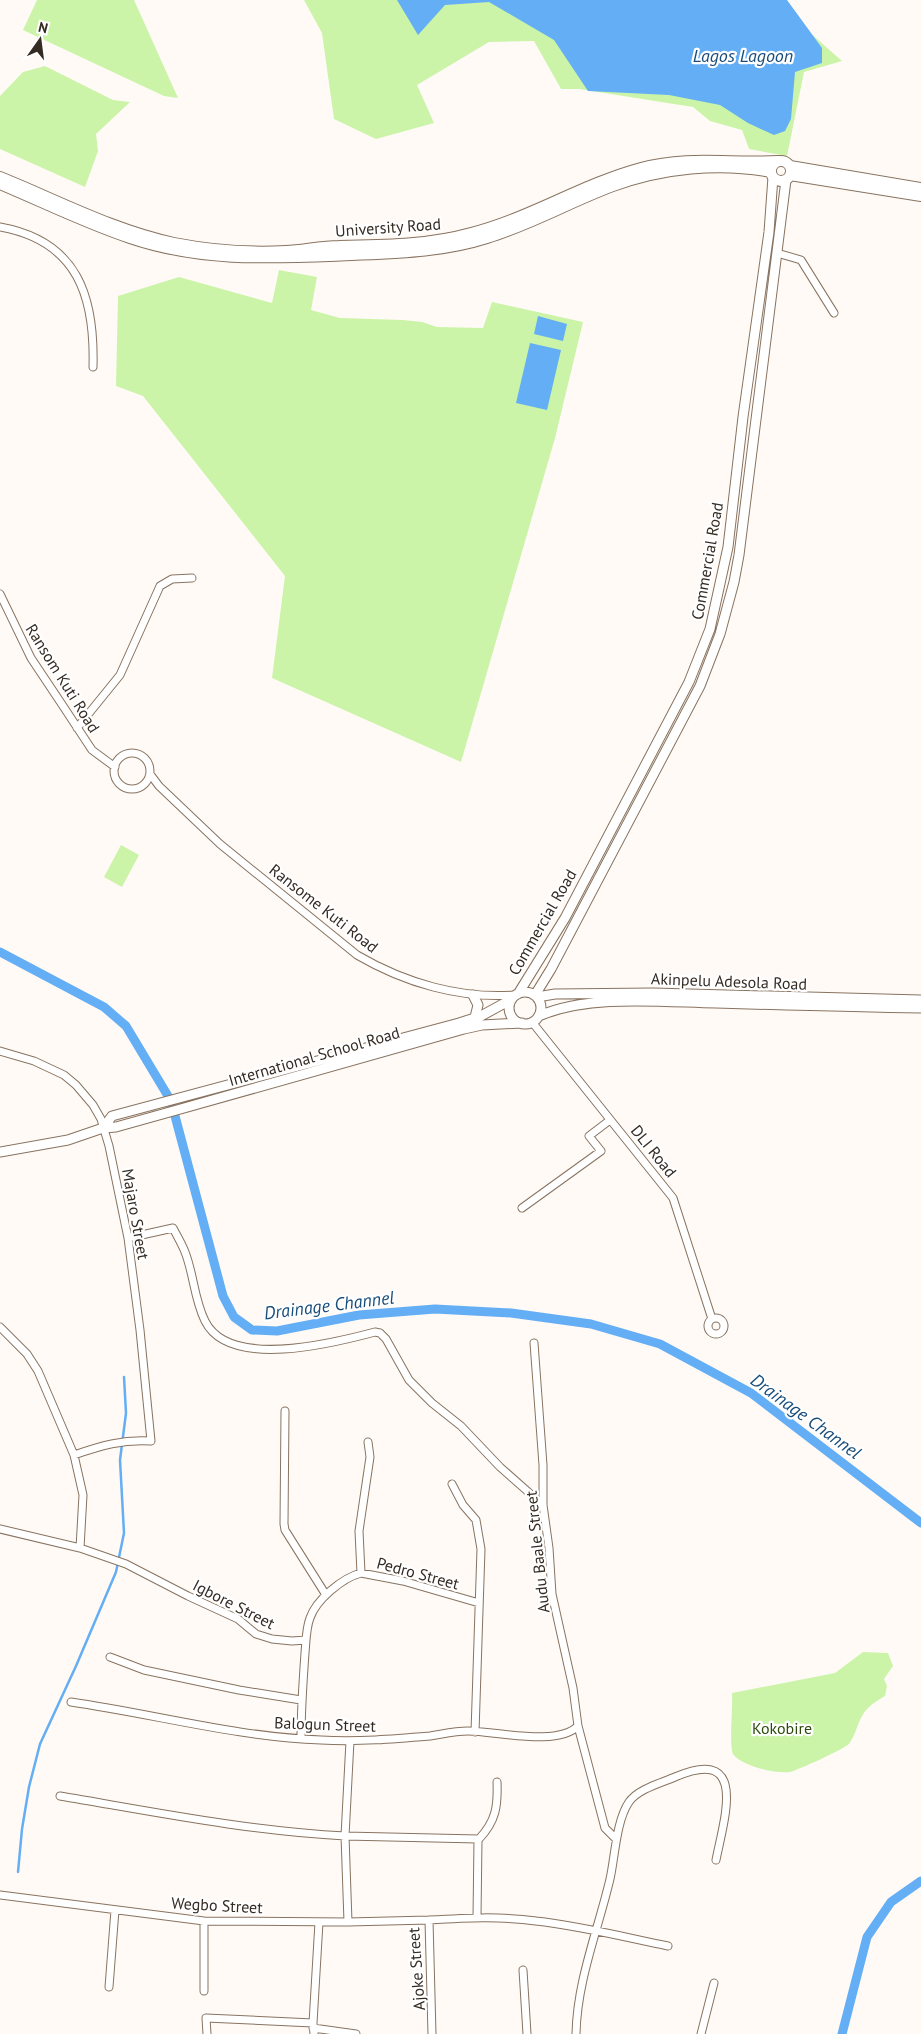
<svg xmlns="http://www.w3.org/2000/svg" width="921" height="2034" font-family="'PT Sans',sans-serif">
	<rect width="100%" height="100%" fill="#fffaf6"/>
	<path fill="#cbf4a8" d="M37 0H134L178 98 164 96 23 30Z
		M304 0H773L842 61 804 72 787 156 749 149 742 130 710 121 693 107 579 89H561L534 41 489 42 417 85 434 123 376 139 334 119 322 33Z
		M45 66 113 100 130 102 96 134 98 151 85 187 0 149V96L23 72Z
		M279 270 317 277 311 310 340 318 403 320 422 322 437 327 483 328 492 302 583 322 555 438 461 762 272 678 285 576 143 396 116 386 118 296 179 277 272 303Z
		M121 845 139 855 122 887 104 877Z
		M863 1652 888 1653 893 1666 884 1679 887 1686 885 1696C876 1701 867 1707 862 1716 857 1725 855 1736 849 1744 844 1749 798 1770 790 1772 776 1774 741 1766 733 1754 729 1746 733 1706 732 1693L835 1673Z"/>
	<path fill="#63aef4" d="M397 0H787L822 48V63L795 72 791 119 785 131 774 135 748 123 720 105 669 95 588 91 554 40 489 2 445 5 418 35Z
		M538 316 567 324 563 341 534 334Z
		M530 343 561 350 547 410 516 403Z"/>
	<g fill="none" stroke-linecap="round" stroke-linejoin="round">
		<path stroke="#63aef4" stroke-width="2.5" d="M18 1872 22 1829 29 1787 40 1744 76 1666 116 1572 124 1533 120 1460 126 1413 124 1377"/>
		<path stroke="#63aef4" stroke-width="9" d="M0 952 104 1007 126 1026 171 1101 223 1296 234 1317 252 1330 277 1331 359 1315 435 1309 511 1313 591 1324 660 1344 751 1393 921 1523
			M842 2034 867 1937 891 1902 921 1881"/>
		<g stroke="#887360" stroke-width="9">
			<path id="minor" d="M0 227C78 241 95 297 93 367
				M777 253 801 260 834 313
				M0 594 31 658 63 706 92 750 115 767
				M77 728 120 675 160 586 172 579 192 578
				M114 771a18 18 0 1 1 36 0a18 18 0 1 1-36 0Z
				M150 774 159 786 220 844 357 955C405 983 460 999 515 995
				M532 1022 673 1198 712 1319
				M0 1051 34 1061 64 1075 76 1085 93 1105 101 1119 109 1146 128 1238 140 1330 151 1441C123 1439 100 1446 74 1455
				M522 1208 601 1151 589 1136 610 1120
				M128 1238 173 1228C177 1236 182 1244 185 1252 194 1275 194 1299 205 1321 229 1370 334 1343 375 1332L380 1333 386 1339 409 1380 432 1403 461 1426 500 1467 543 1505
				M708 1326a8 8 0 1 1 16 0a8 8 0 1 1-16 0Z
				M0 1327 27 1354 38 1371 74 1455 83 1495 80 1548
				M534 1343 543 1465V1505L549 1548 552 1594 573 1688 578 1726 605 1828 616 1839
				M285 1411 284 1524 285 1530 326 1595
				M452 1484 463 1505 476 1520 481 1549 475 1732
				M0 1529 80 1548 126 1564 188 1596 238 1619 256 1634 272 1639 292 1641 306 1640
				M361 1573 359 1531 370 1457 368 1442
				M110 1657 144 1670 239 1690 301 1700
				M71 1702C154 1714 237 1737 321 1740 358 1742 394 1739 430 1736 443 1734 455 1731 468 1731 496 1731 557 1747 578 1726
				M301 1738C301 1710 303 1681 305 1653 306 1642 306 1628 310 1618 316 1600 342 1578 361 1573L403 1581 479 1603
				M60 1796C155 1812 249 1831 345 1836L350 1741
				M479 1839C496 1821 498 1806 497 1782
				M0 1895 204 1921 348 1922 345 1836 478 1839 477 1917
				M429 1920C465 1918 501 1916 536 1921 581 1926 624 1937 668 1946
				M348 1922 429 1920 432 2034
				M523 1970 527 2034
				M109 1987 115 1910
				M204 1991V1921
				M313 2028 356 2034
				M207 2034 206 2018 313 2023
				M314 2034 313 2023 319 1922
				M576 2034C577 1981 598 1930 610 1879 615 1857 616 1821 629 1802 638 1789 661 1783 675 1777 749 1745 724 1819 716 1860
				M701 2034 714 1983"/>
		</g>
		<g stroke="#887360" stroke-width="11">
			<path id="tertiary" d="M509 1008a16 16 0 1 1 32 0a16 16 0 1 1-32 0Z
				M518 994 565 918 689 682 710 629 728 547 743 417 769 232 773 177
				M473 995 478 1005 475 1017
				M535 995 551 969 700 686 720 634 734 582 739 555 786 180
				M537 997 555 994 653 993 921 1000
				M539 1016C589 994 662 1002 716 1003 784 1005 853 1007 921 1008
				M103 1128 112 1116 459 1023 481 1016 512 999
				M0 1152 68 1140 103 1128 116 1127 184 1108 464 1029 482 1025 522 1023"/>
		</g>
		<g stroke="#887360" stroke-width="12">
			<path id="secondary" d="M771 171a10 10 0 1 1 20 0a10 10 0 1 1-20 0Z
				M790 166 921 188
				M790 175 921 196
				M0 177C57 200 113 230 174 243 210 250 250 253 286 251 304 250 321 246 339 246 384 245 428 245 471 233 530 218 582 184 641 168 689 155 731 164 778 161
				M0 184C43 202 85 223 130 238 204 263 275 258 352 255 398 253 443 252 487 238 530 225 570 202 613 186 662 168 719 162 771 172"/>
		</g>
		<use href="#minor" stroke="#fff" stroke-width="7"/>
		<use href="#tertiary" stroke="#fff" stroke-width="9"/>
		<use href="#secondary" stroke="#fff" stroke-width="10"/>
	</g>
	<g text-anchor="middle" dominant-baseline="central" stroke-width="4.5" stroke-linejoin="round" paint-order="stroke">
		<g font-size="16" fill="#342b23" stroke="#fff">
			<text transform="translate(388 227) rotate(-4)">University Road</text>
			<text transform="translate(707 561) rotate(-80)">Commercial Road</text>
			<text transform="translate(63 678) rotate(58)">Ransom Kuti Road</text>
			<text transform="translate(324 908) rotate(38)">Ransome Kuti Road</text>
			<text transform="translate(542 922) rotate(-60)">Commercial Road</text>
			<text transform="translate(729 981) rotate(2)">Akinpelu Adesola Road</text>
			<text transform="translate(314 1056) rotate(-16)">International School Road</text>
			<text transform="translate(654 1151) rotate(51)">DLI Road</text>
			<text transform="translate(136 1214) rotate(80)">Majaro Street</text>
			<text transform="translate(537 1552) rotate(-96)">Audu Baale Street</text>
			<text transform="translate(418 1573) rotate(15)">Pedro Street</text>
			<text transform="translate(234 1604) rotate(27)">Igbore Street</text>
			<text transform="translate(325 1724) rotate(2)">Balogun Street</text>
			<text transform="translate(217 1905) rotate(3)">Wegbo Street</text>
			<text transform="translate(416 1969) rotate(-94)">Ajoke Street</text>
		</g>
		<g font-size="16" fill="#2e4b0c" stroke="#fff">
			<text x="782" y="1728">Kokobire</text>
		</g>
		<g font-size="18" font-style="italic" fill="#184d7b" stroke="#fff">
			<text x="743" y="55">Lagos Lagoon</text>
			<text transform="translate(329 1305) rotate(-7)">Drainage Channel</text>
			<text transform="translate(806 1416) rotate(36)">Drainage Channel</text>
		</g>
	</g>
	<g transform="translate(40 40) rotate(14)" stroke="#ffffff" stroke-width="4" paint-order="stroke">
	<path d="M0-4L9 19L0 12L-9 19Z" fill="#342b23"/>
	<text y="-8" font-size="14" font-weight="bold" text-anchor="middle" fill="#342b23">N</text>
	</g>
</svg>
